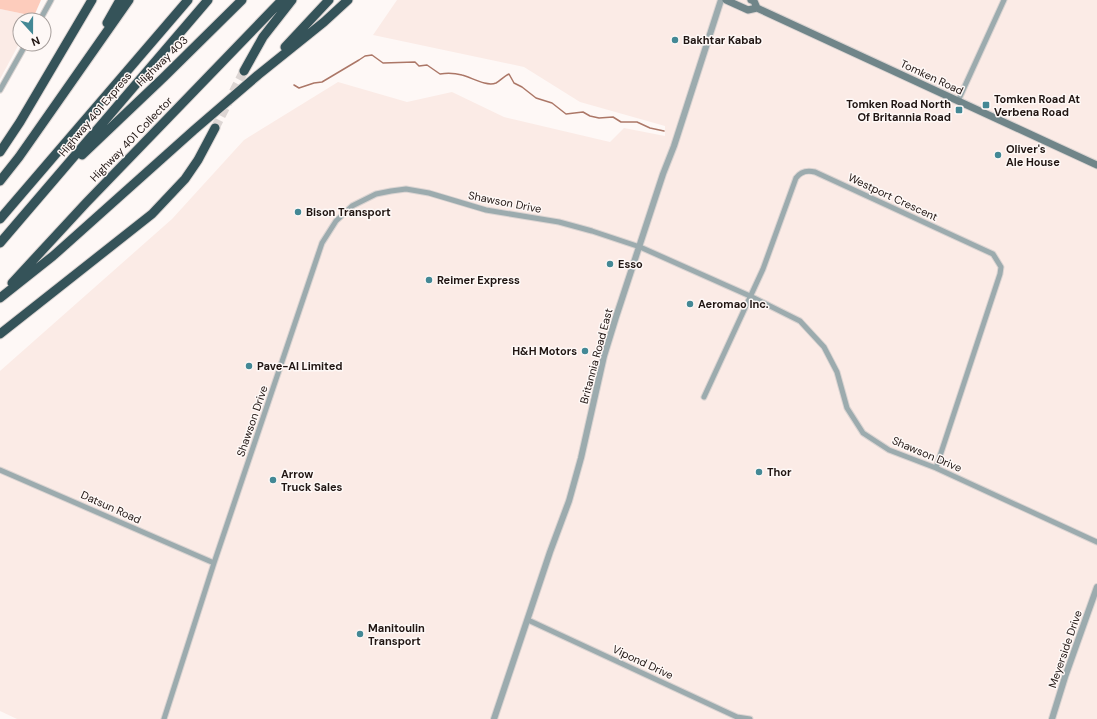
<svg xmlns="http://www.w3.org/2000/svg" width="1097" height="719" font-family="'DM Sans',sans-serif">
	<rect width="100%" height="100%" fill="#fef8f6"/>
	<path fill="#fbebe6" d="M397 0H1097V719H17L0 711V371L172 219 244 140 338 82 407 102 452 92 504 117 610 142 624 128 665 136V126L580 102 524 67 373 35Z
		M0 9 34 16 32 20H20V42L0 79Z"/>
	<path fill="#fdccbc" d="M0 0H41L34 16 0 9Z"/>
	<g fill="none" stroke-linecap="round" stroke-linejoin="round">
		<path stroke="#ac7767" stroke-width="1.5" d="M294 85 299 88 314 83 322 82 359 60 365 56 372 55 383 63 415 62 419 66 427 65 440 74C447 73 454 73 462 75 471 77 486 87 496 83 500 81 504 76 509 74L514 83 522 87 536 98 552 103 566 114 583 112 590 116 599 118 613 117 621 122H637L650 128 664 131"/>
		<path stroke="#ddd6d4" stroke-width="9" stroke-dasharray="9 4.5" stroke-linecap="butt" d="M215 128 244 71"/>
		<g stroke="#dbd4d2" stroke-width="7">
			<path id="minor" d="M40 20 51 0
				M0 90 26 44
				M958 101 1004 0
				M704 397 763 269 796 178C801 171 807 170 815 172L993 254 1001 267 1000 274 936 468
				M0 470 214 563
				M528 620 737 717 750 719
				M164 719 214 563 322 243 336 221 352 206 376 194 391 191 406 189 429 193 486 210 559 222 592 231 640 247 750 296 800 321 824 347 837 372 847 408 863 433 889 450 936 468 1097 542"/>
		</g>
		<g stroke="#dbd4d2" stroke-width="8">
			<path id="tertiary" d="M494 719 550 552 569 501 581 458 604 356 616 317 663 174 674 146 721 0
				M1052 719 1065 677 1097 587"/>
		</g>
		<g stroke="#dbd4d2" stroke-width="9">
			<path id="secondary" d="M726 0 748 10 757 8 1097 165
				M751 0 754 1 757 8"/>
		</g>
		<g stroke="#dbd4d2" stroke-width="11">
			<path id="motorway" d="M107 23 120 0
				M285 47 329 0
				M244 71 263 37 292 0
				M0 152 20 122 92 0
				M82 155 164 77 242 0
				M0 181 19 157 129 0
				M0 219 188 0
				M0 243 208 0
				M12 283 86 203 282 0
				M0 298 53 256 194 130 258 75 324 22 348 0
				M0 334 152 214 185 179 198 160 215 128"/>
		</g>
		<use href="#minor" stroke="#9cabae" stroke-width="5"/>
		<use href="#tertiary" stroke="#9cabae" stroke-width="6"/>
		<use href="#secondary" stroke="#708589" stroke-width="7"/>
		<use href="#motorway" stroke="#355359" stroke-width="9"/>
	</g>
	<g fill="#438895" stroke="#fef8f6" stroke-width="1.5">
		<circle cx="675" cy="40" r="4"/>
		<rect x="982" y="101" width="8" height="8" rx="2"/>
		<rect x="955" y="106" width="8" height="8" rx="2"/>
		<circle cx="998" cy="155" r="4"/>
		<circle cx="298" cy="212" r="4"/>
		<circle cx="610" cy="264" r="4"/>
		<circle cx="429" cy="280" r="4"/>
		<circle cx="690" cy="304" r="4"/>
		<circle cx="585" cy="351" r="4"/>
		<circle cx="249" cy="366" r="4"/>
		<circle cx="759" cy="472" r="4"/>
		<circle cx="273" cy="480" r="4"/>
		<circle cx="360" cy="634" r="4"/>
	</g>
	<g text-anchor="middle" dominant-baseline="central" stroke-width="3" stroke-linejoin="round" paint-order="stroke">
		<g font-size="11" font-weight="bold" fill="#211613" stroke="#fef8f6" text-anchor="start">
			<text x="683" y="40">Bakhtar Kabab</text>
			<text x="994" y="99">Tomken Road At<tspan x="994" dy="13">Verbena Road</tspan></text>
			<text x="951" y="104" text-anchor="end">Tomken Road North<tspan x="951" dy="13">Of Britannia Road</tspan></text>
			<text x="1006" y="149">Oliver's<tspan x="1006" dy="13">Ale House</tspan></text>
			<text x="306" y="212">Bison Transport</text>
			<text x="618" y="264">Esso</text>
			<text x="437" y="280">Reimer Express</text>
			<text x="698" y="304">Aeromao Inc.</text>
			<text x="577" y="351" text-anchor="end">H&amp;H Motors</text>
			<text x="257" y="366">Pave-Al Limited</text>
			<text x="767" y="472">Thor</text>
			<text x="281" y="474">Arrow<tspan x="281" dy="13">Truck Sales</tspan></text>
			<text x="368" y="628">Manitoulin<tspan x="368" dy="13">Transport</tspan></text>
		</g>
		<g font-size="11" fill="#211613" stroke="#fef8f6">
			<text transform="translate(162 61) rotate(-44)">Highway 403</text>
			<text transform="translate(932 77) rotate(25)">Tomken Road</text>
			<text transform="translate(95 114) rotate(-50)">Highway 401 Express</text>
			<text transform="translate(131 139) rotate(-46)">Highway 401 Collector</text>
			<text transform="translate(893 197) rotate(25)">Westport Crescent</text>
			<text transform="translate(505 202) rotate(11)">Shawson Drive</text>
			<text transform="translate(596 356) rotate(-75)">Britannia Road East</text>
			<text transform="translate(252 421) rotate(-71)">Shawson Drive</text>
			<text transform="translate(927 454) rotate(23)">Shawson Drive</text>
			<text transform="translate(111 507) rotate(24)">Datsun Road</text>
			<text transform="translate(1065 649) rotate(-71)">Meyerside Drive</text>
			<text transform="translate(643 662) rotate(25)">Vipond Drive</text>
		</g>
	</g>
	<g transform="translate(32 32) rotate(159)"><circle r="19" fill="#fef8f6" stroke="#a69e9b"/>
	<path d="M0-3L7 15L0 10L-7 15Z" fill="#438895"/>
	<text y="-6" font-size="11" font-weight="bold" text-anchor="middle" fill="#211613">N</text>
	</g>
</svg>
